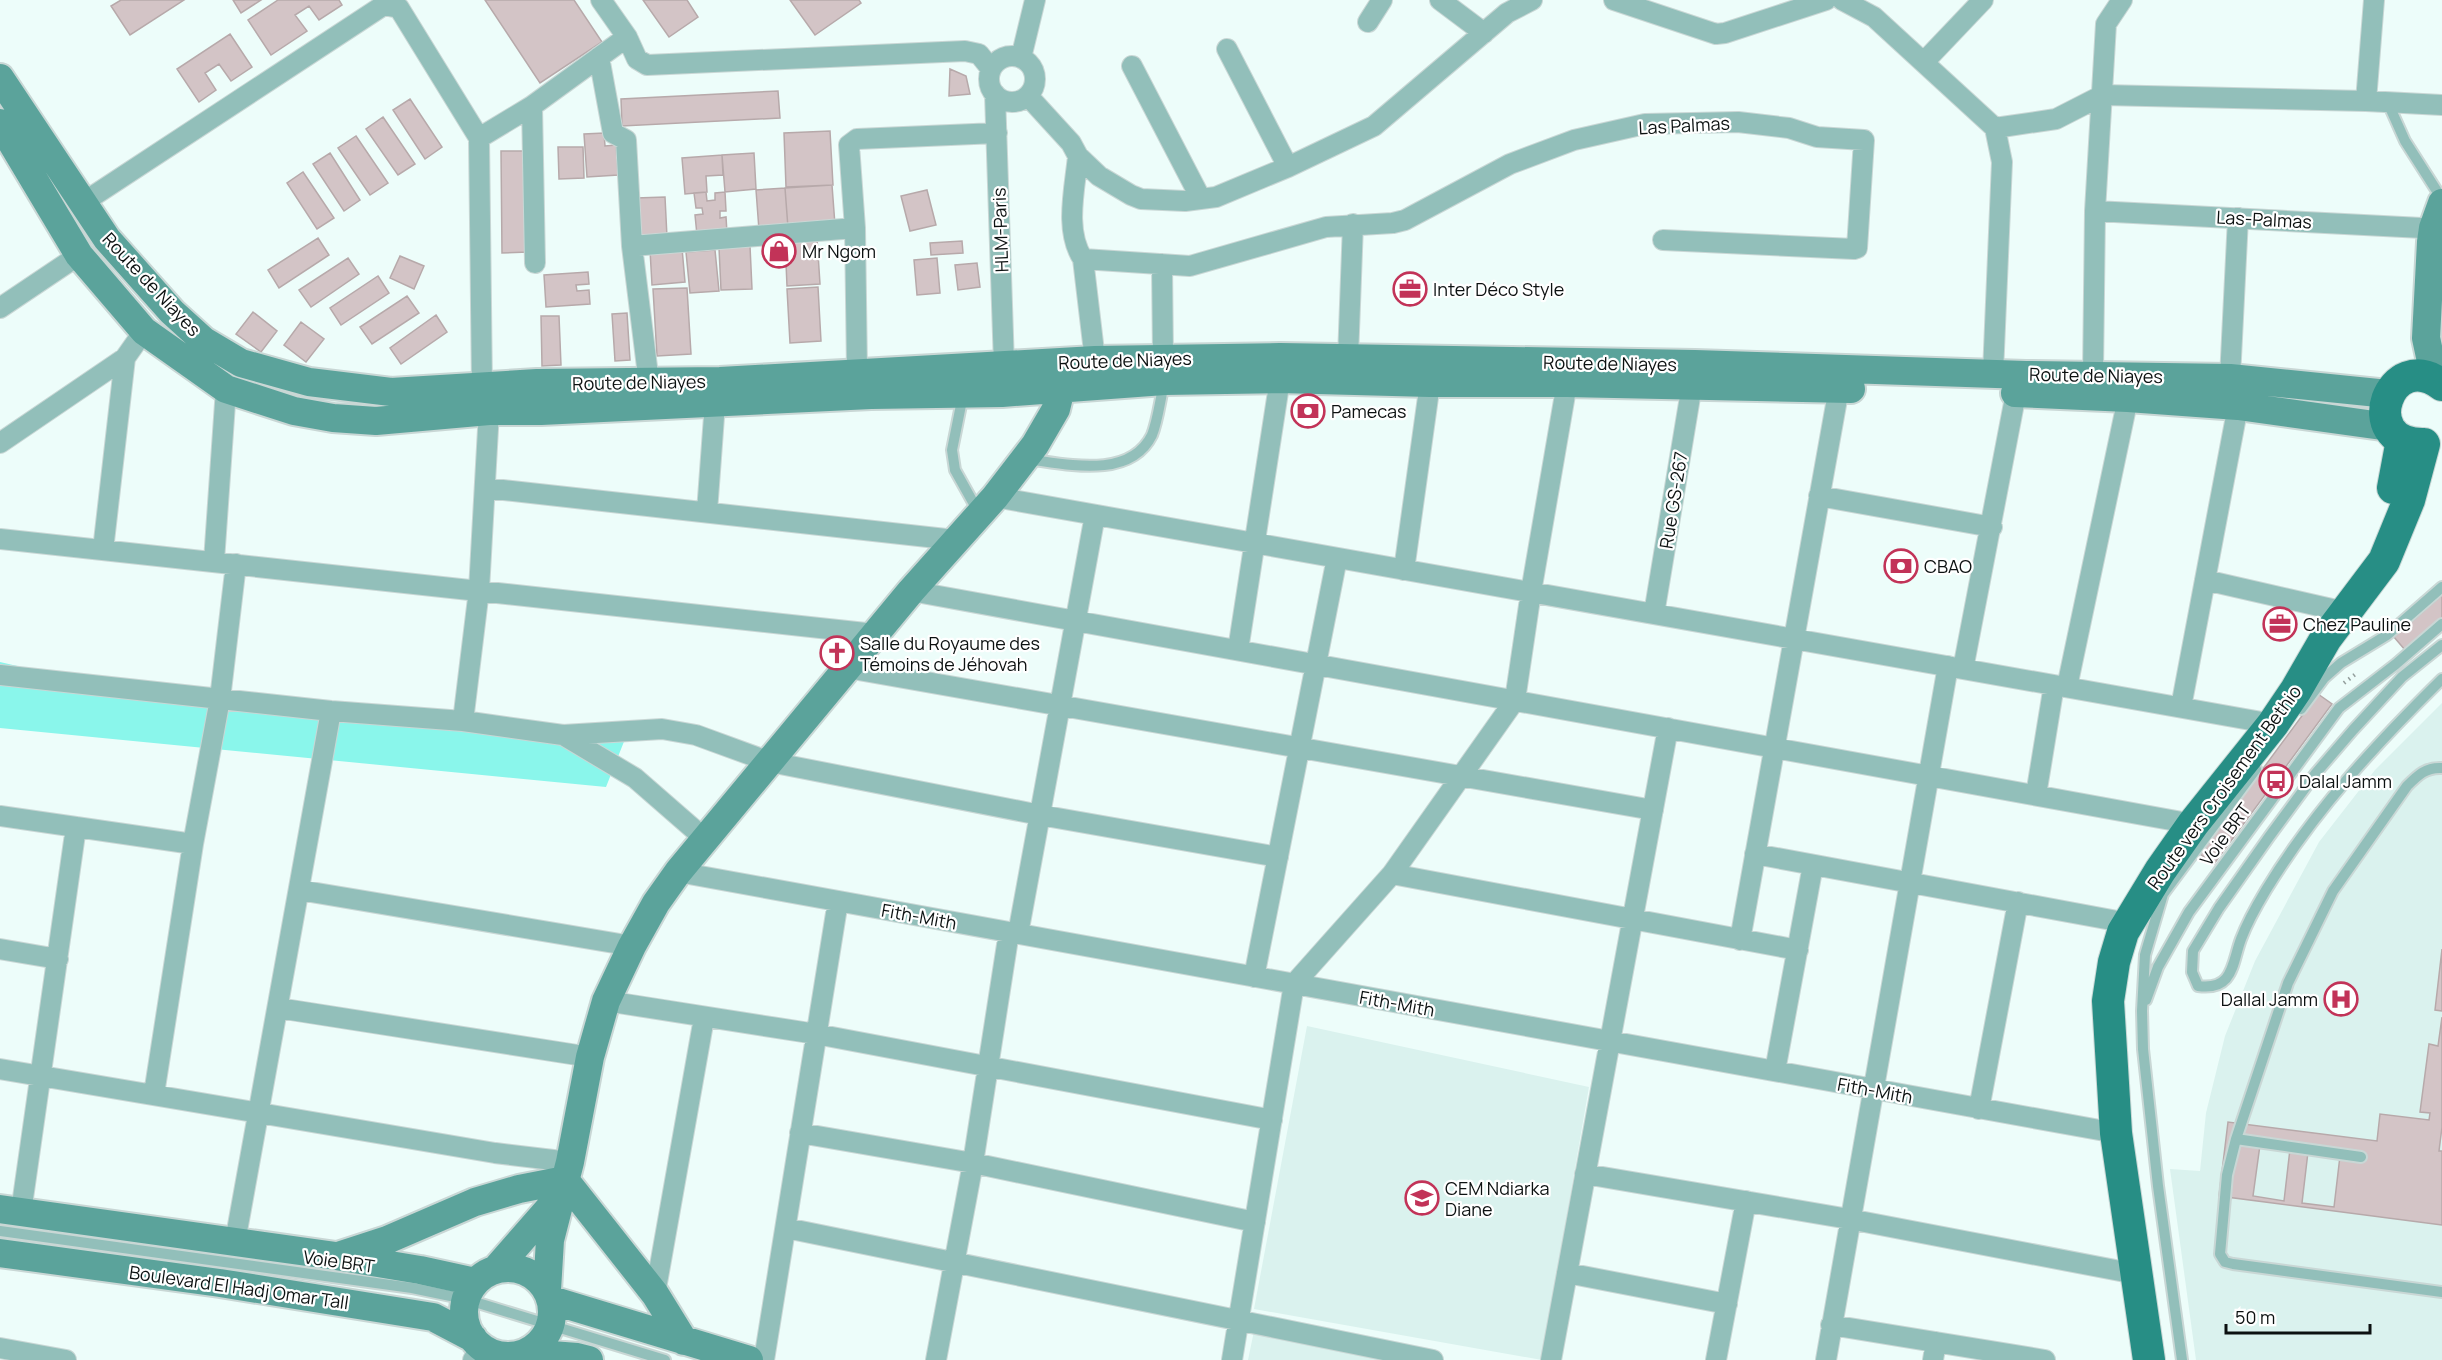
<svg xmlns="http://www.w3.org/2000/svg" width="2442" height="1360" font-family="Manrope,sans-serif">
	<rect width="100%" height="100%" fill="#edfdfa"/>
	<path fill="#daf2ee" d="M2442 703V1360H2196L2170 1169 2200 1171 2206 1113 2225 1036 2255 961 2319 842 2375 770Z
		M1307 1026 1589 1087 1542 1360 1254 1309Z
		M1254 1331 1391 1360H1248Z"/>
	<path fill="#8af6eb" d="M0 662 112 688 627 734 606 787 0 728Z"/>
	<path fill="#d3c4c6" stroke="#b7a9aa" stroke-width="1.5" fill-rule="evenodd" d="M121 0H184L130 35 111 6Z
		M233 0H261L241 13Z
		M278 0H339L342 5 319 20 309 6 295 15 307 31 271 55 248 20Z
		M485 0H574L602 42 540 83Z
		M643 0H687L698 17 669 37Z
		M790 0H859L861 3 815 35Z
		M230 34 252 67 231 81 219 64 205 73 216 90 199 102 177 69Z
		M950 69 966 76 970 94 949 96Z
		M778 91 780 118 622 126 621 99Z
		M410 99 442 147 425 159 393 110Z
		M383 117 415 164 398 175 366 129Z
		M830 131 833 185 786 187 784 133Z
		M604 133 605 146 616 145 618 175 587 177 584 134Z
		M356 136 388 183 370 195 338 148Z
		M558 147H583L584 178 559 179Z
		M501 151H527L528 252 502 253Z
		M330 153 360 200 344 211 313 164Z
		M754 153 756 189 725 192 722 155Z
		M722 155 723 175 706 176 707 192 685 194 682 158Z
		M303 172 334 218 317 229 287 183Z
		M832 185 835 225 788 228 785 188Z
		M785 188 788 228 759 230 756 190Z
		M927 190 936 225 910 231 901 196Z
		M706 192 707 201 715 200V193L725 192 726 211H720V218L726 217 727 233 697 235 695 215 703 214 702 208H696L694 193Z
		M665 197 667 237 639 239 636 198Z
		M318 238 329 255 279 288 268 270Z
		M817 238 820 284 787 286 785 240Z
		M962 241 963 253 931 255 930 243Z
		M750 246 752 289 721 290 719 248Z
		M682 248 685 282 652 285 650 250Z
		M715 250 719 291 690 293 686 252Z
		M400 256 424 266 414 289 390 278Z
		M348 258 359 274 311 307 299 290Z
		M937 258 940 293 917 295 914 260Z
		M977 263 980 287 958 290 955 265Z
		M588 272 589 284 576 285 577 291 589 290 590 304 546 307 544 275Z
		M378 276 389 293 341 325 330 308Z
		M818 287 821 341 790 343 787 289Z
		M687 288 691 354 657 356 653 289Z
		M407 296 419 313 372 344 360 327Z
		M253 312 277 331 261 352 236 334Z
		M627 313 630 360 615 361 612 314Z
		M436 315 447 332 401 364 390 348Z
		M541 316H559L561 365 542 366Z
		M301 322 324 339 306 362 284 345Z
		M2442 595V618L2405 650 2394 637Z
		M2318 694 2332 704 2214 864 2200 854Z
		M2442 949V1011L2435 1010Z
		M2442 1017V1127L2439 1151H2442V1225L2219 1196 2228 1122 2377 1141 2380 1114 2429 1120 2430 1113 2420 1112 2429 1044 2438 1046ZM2260 1145 2290 1149 2284 1201 2253 1196ZM2308 1152 2340 1156 2334 1207 2302 1203Z"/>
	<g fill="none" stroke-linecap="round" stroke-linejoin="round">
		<g stroke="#c9d7d5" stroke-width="14">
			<path id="lane" d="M2388 103 2405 141 2442 199
				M963 395 952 450 955 470 979 513
				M1027 459C1066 464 1130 480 1152 435 1158 420 1160 400 1164 384
				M2442 645 2402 677 2353 730 2316 773 2269 837 2219 908 2193 951 2192 972 2198 986C2234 991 2232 963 2241 939 2247 923 2257 905 2266 890 2314 811 2376 744 2442 679
				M2301 709 2324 678 2341 663 2387 635 2442 587
				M2146 1000 2158 967 2189 912 2339 708 2396 664 2442 624
				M2236 1139 2227 1175 2220 1254 2225 1262 2233 1264 2442 1292
				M2361 1157 2236 1139 2288 983 2333 891 2407 786C2418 775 2426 767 2442 768
				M0 1231 412 1288 465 1299 665 1360
				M2182 1360 2158 1186 2143 1049 2142 1011 2145 955 2163 894 2256 769"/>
		</g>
		<g stroke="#c9d7d5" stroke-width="22">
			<path id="street" d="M601 0 627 37 637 59 647 65 965 51 979 54 991 69
				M1440 0 1484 33
				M1614 0 1716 34 1725 33 1826 0
				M1842 0 1874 17 1995 128 2002 162 1993 373
				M1368 22 1382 0
				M1227 49 1288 167
				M989 79a23 23 0 1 1 46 0a23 23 0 1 1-46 0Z
				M599 57 613 133 626 140 632 246 649 383
				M1021 58 1035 0
				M1924 62 1983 0
				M1132 66 1201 199
				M995 94 1004 365
				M1028 96 1071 143 1078 156 1099 176 1131 195 1141 199 1185 201 1216 197 1288 167 1374 126 1507 13 1532 0
				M2366 101 2374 0
				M532 106 535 263
				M1995 128 2056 119 2103 95 2366 101 2442 105
				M1078 156C1075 188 1064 231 1083 259L1190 266 1326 227 1393 223 1405 220 1510 164 1574 140 1645 124 1738 122 1789 128 1817 137 1864 140 1857 248 1854 249 1663 240
				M84 202 384 5 399 8 479 138
				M2095 211 2442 229
				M632 246 855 228
				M1083 259 1095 360
				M1162 264 1163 358
				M0 308 79 255
				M1348 358 1353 224
				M857 371 855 228 849 145 857 139 997 133
				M2093 375 2095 211 2106 24 2122 0
				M2230 378 2238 218
				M482 387 479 138 532 106 627 37
				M0 443 125 358 144 331
				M485 488 955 540
				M1819 496 1992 527
				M995 497 2273 724
				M707 512 715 403
				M0 539 875 634
				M103 550 125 358
				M214 561 226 389
				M1404 570 1430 383
				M2205 580 2345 612
				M911 591 2193 824
				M1654 614 1692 385
				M1238 650 1280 379
				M847 668 1653 810
				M1963 669 2016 393
				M0 675 331 711 463 721 563 735 662 729 696 735 770 762 1040 815 1278 857
				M2067 687 2128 398
				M2181 707 2238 406
				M463 721 479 590 489 411
				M563 735 635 778 705 839
				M2036 795 2054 685
				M0 816 193 844
				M1755 854 2128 923
				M678 872 2116 1133
				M1392 874 1798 950
				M299 890 632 946
				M1018 934 1095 515
				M1740 940 1839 388
				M0 949 58 959
				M1254 977 1337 558
				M606 1001 816 1034 1272 1120
				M278 1008 590 1057
				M0 1069 495 1153 570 1162
				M1775 1071 1813 865
				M154 1094 193 844 220 699 236 564
				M1979 1109 2018 902
				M800 1133 973 1163 1255 1222
				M1585 1174 1849 1219 2136 1274
				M21 1212 76 827
				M786 1228 1433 1360
				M235 1242 331 711
				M1567 1273 1727 1304
				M655 1294 704 1018
				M1831 1325 2045 1360
				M0 1348 66 1360
				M473 1360 481 1347
				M764 1360 838 901
				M936 1360 973 1163 1009 932
				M1232 1360 1294 984 1392 874 1515 700 1531 592 1567 383
				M1551 1360 1668 728
				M1716 1360 1746 1201
				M1826 1360 1948 666
				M1933 1360 1936 1342"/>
		</g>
		<g stroke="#c9d7d5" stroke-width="32">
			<path id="secondary" d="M0 78 107 239 172 312 204 341 241 363 309 382 391 392 537 383 720 381 1095 360 1280 357 1695 364 2026 375 2230 378 2388 394
				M0 123 79 255 144 331 226 389 294 411 333 418 376 421 489 411H541L871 395 1002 393 1164 381 1280 379 1430 383H1567L1851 389
				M2435 380 2426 338 2431 242 2433 228 2442 203
				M2015 393 2128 398 2238 406 2389 427
				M565 1180 655 1294 684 1341
				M0 1209 336 1256 420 1270 475 1282
				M0 1253 220 1283 402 1312 433 1317 473 1338
				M341 1255 387 1240 475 1202 519 1189 565 1180
				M464 1312a44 44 0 1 1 88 0a44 44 0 1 1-88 0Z
				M496 1269 559 1197
				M547 1290 550 1240 570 1162 590 1057 606 1001 632 946 656 903 678 872 911 591 995 497 1035 445 1056 409 1065 372
				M551 1300 749 1360
				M525 1353 577 1357 589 1360"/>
		</g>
		<g stroke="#c9d7d5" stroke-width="34">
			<path id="primary" d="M2422 444C2355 443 2390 345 2442 385
				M2393 488 2402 440
				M2149 1360 2116 1133 2108 1001 2114 962 2123 932 2160 871 2193 824 2273 724 2296 690 2326 638 2384 561 2409 500 2424 444"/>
		</g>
		<path stroke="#939e9c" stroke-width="4" stroke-dasharray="1.5 4.5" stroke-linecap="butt" d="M2344 683 2357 673"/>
		<use href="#lane" stroke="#92bfba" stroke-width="10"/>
		<use href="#street" stroke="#92bfba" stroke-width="20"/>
		<use href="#secondary" stroke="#5ba39b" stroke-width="28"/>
		<use href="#primary" stroke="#278e85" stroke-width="32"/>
	</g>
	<defs>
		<g id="shop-ring" transform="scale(1.725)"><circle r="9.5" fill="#fff" stroke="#c23358" stroke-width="1.5"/><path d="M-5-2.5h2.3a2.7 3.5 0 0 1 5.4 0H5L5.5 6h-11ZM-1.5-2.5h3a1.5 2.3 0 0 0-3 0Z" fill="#c23358"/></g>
		<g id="office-ring" transform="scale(1.725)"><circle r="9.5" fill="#fff" stroke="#c23358" stroke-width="1.5"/><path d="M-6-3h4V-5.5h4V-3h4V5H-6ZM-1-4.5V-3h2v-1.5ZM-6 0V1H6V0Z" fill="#c23358"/></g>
		<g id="bank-ring" transform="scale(1.725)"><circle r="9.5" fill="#fff" stroke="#c23358" stroke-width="1.5"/><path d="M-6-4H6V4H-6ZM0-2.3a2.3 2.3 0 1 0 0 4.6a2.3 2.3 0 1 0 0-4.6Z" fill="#c23358"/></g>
		<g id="church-ring" transform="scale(1.725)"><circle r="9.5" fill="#fff" stroke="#c23358" stroke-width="1.5"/><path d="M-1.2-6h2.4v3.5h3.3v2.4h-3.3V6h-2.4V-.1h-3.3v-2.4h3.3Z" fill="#c23358"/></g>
		<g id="bus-ring" transform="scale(1.725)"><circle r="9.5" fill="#fff" stroke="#c23358" stroke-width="1.5"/><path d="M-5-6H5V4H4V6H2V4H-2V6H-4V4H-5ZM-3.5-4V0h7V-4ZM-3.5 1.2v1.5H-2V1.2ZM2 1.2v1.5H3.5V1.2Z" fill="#c23358"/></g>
		<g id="hospital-ring" transform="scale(1.725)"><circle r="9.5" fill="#fff" stroke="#c23358" stroke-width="1.5"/><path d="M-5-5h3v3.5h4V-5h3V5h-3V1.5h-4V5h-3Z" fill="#c23358"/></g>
		<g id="school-ring" transform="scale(1.725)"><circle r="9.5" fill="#fff" stroke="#c23358" stroke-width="1.5"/><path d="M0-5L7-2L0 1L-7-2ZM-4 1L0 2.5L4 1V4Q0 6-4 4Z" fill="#c23358"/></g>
	</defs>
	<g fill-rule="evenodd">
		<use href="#shop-ring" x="779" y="251"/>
		<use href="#office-ring" x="1410" y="289"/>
		<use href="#bank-ring" x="1308" y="411"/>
		<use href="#bank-ring" x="1901" y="566"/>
		<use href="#office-ring" x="2280" y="624"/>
		<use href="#church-ring" x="837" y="653"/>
		<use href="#bus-ring" x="2276" y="781"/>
		<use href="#hospital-ring" x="2341" y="999"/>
		<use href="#school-ring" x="1422" y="1198"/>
	</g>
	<g text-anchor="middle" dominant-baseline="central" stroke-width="4.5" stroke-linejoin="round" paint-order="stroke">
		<g font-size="18" fill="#0c1111" stroke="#fff">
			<text transform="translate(1684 125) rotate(-3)">Las Palmas</text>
			<text transform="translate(2264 219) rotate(3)">Las-Palmas</text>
			<text transform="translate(1000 230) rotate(-92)">HLM-Paris</text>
			<text transform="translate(152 284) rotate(47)">Route de Niayes</text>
			<text transform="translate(1125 360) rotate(-2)">Route de Niayes</text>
			<text transform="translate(1610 363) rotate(1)">Route de Niayes</text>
			<text transform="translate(2096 375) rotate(1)">Route de Niayes</text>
			<text transform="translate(639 382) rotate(-1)">Route de Niayes</text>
			<text transform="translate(1673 500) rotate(-81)">Rue GS-267</text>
			<text transform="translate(2224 787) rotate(-54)">Route vers Croisement Bethio</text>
			<text transform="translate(2225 834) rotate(-54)">Voie BRT</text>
			<text transform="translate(919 916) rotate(10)">Fith-Mith</text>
			<text transform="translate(1397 1003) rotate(10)">Fith-Mith</text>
			<text transform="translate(1875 1090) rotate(10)">Fith-Mith</text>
			<text transform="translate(339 1261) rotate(8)">Voie BRT</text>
			<text transform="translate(239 1287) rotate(8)">Boulevard El Hadj Omar Tall</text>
		</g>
		<g font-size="18" fill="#0c1111" stroke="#fff" text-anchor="start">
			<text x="802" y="251">Mr Ngom</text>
			<text x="1433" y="289">Inter Déco Style</text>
			<text x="1331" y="411">Pamecas</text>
			<text x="1924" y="566">CBAO</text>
			<text x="2303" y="624">Chez Pauline</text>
			<text x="860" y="643">Salle du Royaume des<tspan x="860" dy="21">Témoins de Jéhovah</tspan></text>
			<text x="2299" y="781">Dalal Jamm</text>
			<text x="2318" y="999" text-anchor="end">Dallal Jamm</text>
			<text x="1445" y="1188">CEM Ndiarka<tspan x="1445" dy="21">Diane</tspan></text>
		</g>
	</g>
	<path d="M2226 1324v9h144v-9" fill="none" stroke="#0c1111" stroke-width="3"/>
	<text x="2235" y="1324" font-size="18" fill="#0c1111" stroke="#ffffff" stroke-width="4.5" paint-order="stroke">50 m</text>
</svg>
